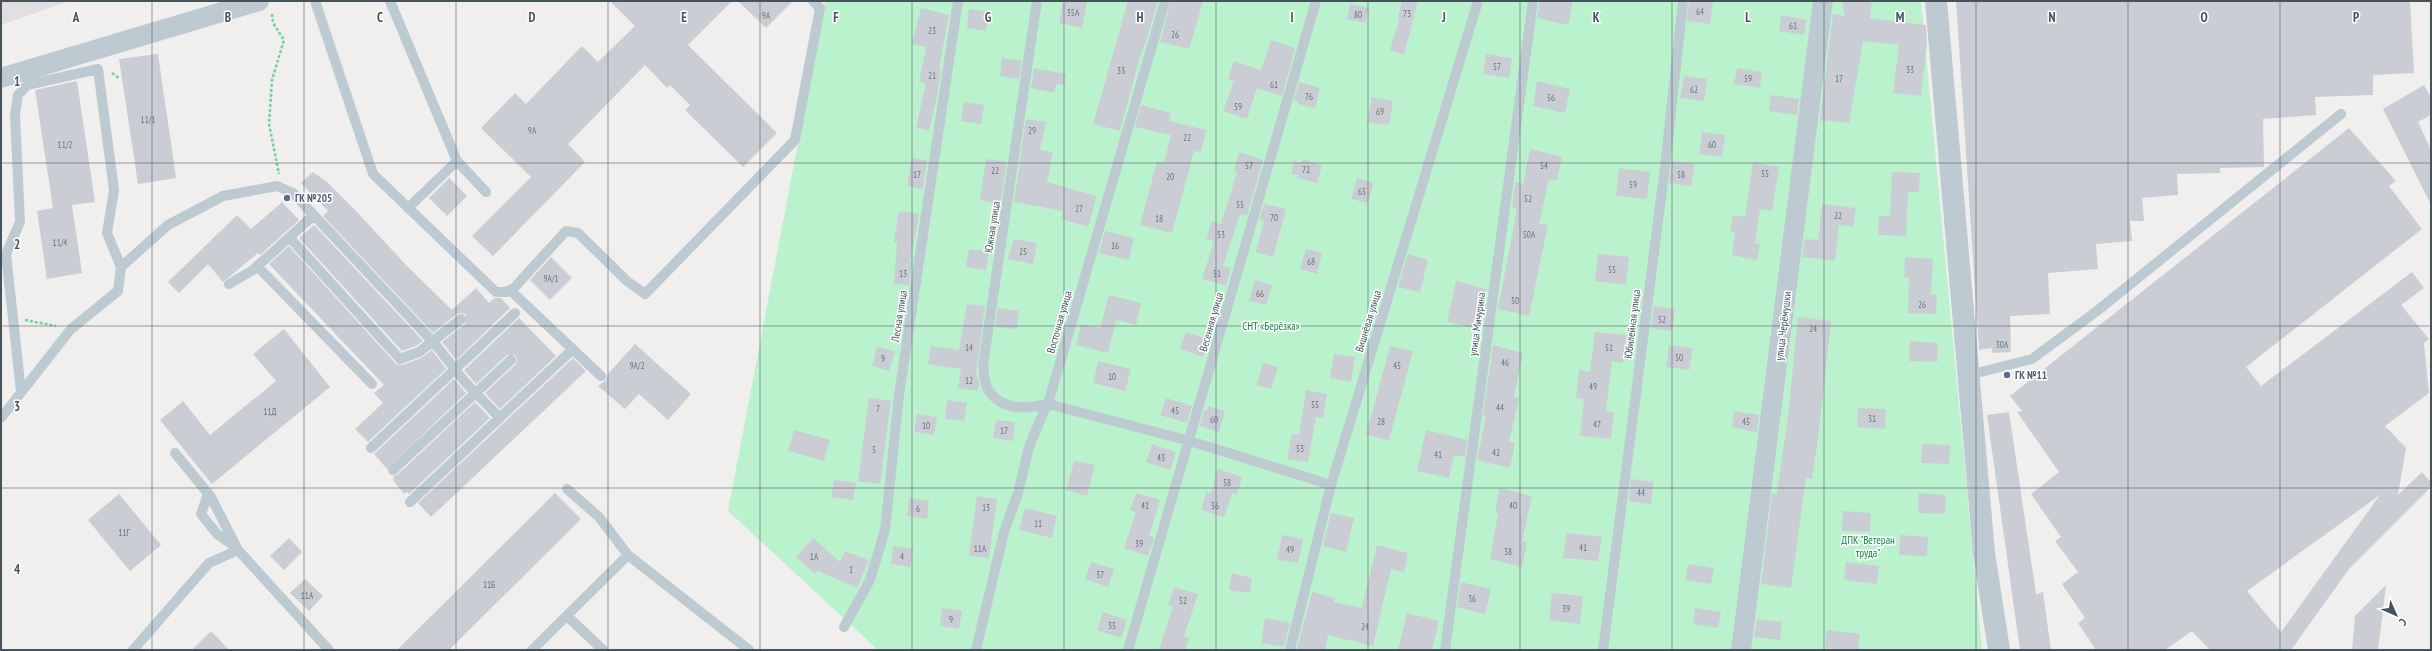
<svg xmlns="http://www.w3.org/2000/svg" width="2432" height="651" font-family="'PT Sans Narrow',sans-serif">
	<rect width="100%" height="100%" fill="#f1eeee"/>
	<path fill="#e2dfe0" d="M1 1H70L1 25Z"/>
	<path fill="#baf2cd" d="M825 1H1814L1731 650H878L728 511Z
		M1833 1H1921L1982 650H1751Z"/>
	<path fill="#caced4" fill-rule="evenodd" d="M610 1H732L688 45 777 133 743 167 685 110 690 105 670 85 667 88 645 65 568 144 585 162 493 256 472 236 531 177 481 128 515 93 526 104 582 46 598 62 635 26Z
		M738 1H793L766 28Z
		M1063 1H1087L1082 28 1059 23Z
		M1128 1H1158L1147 38 1143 50H1142L1120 131 1093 124Z
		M1171 1H1203L1189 49 1160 42Z
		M1402 1H1418L1404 55 1390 50 1400 17H1398Z
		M1573 1 1568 25 1537 18 1540 1Z
		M1689 1H1713L1710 24 1687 21Z
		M1842 1H1872L1870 18 1926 25 1927 44 1921 96 1893 93 1899 45 1863 41 1849 123 1820 120 1833 14 1845 16Z
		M1956 1H2410L2414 73 2373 75V95L2315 97 2316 115 2263 119 2264 167 2220 168V173L2177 174 2178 195 2142 198 2144 221H2130L2132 241 2096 244 2098 269 2048 273 2050 314 2010 316 2011 352 1992 353V348L1979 350Z
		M1350 4 1369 8 1365 23 1347 19Z
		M921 8 949 15 939 68 941 69 937 96 929 131 916 128 926 83 919 82 926 47 912 44Z
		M969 9 989 12 986 31 967 28Z
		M1781 15 1807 20 1804 35 1779 31Z
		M1271 40 1295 48 1282 96 1257 88 1247 119 1223 111 1234 81 1228 79 1234 61 1261 70Z
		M158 54 176 178 138 184 119 59Z
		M1486 54 1512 58 1509 78 1483 74Z
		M1002 58 1022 61 1019 79 1000 76Z
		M1034 68 1066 74 1064 85 1056 84 1054 93 1031 88Z
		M1737 68 1762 72 1760 88 1734 84Z
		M1684 76 1707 79 1704 101 1680 98Z
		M77 81 95 202 72 205 82 273 47 279 37 211 53 208 35 90Z
		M1537 81 1570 89 1565 113 1533 106Z
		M1299 82 1320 88 1315 108 1298 104V102L1294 100Z
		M2424 85 2431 98V115L2418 122 2431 150V205L2383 109Z
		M1771 95 1799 99 1797 115 1769 111Z
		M1372 97 1393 101 1389 125 1367 122Z
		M964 102 984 105 981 124 961 121Z
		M1141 105 1171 113 1169 121 1206 130 1201 152 1194 151 1172 233 1140 225 1157 161 1164 163 1171 135 1135 127Z
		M1026 119 1046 122 1040 150 1053 152 1047 182 1097 196 1088 227 1061 219 1063 211 1014 202Z
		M2349 128 2396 181 2389 186 2422 229 2246 367 2261 386 2412 272 2424 288 2401 305 2429 339 2424 343 2429 393 2385 426 2406 448 2398 495 2422 472 2431 482V487L2349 569 2291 650H2210L2192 631 2165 650H2096L2078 623 2085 618 2062 584 2078 572 2055 541 2061 537 2031 494 2059 472 2017 412 2022 411 2010 396ZM2380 495 2281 632 2247 591Z
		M1702 132 1725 135 1722 157 1699 154Z
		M1530 149 1562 157 1557 181 1549 179 1539 224 1548 225 1529 316 1498 309 1517 209 1512 207 1515 182 1523 184Z
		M1239 152 1263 160 1247 216 1240 214 1223 266 1231 268 1226 286 1202 279 1214 241 1206 239 1212 221 1221 224 1237 172 1234 170Z
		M912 158 927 161 923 189 907 186Z
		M986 159 1007 162 1000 204 980 200Z
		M1302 159 1322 165 1317 183 1297 178 1298 175 1291 174 1294 161 1301 163Z
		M1672 161 1695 164 1691 186 1669 183Z
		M1753 162 1779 167 1772 211 1760 209 1755 243 1760 244 1757 260 1732 255 1735 232 1730 231 1733 215 1745 217Z
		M1619 168 1650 172 1647 199 1616 196Z
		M313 172 326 181 355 210 407 266 452 310 476 288 489 303 494 298H501L510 308 456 360 442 342 465 324 466 315 463 313 457 314 433 333 323 216 328 211 301 183Z
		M1892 172 1920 173 1919 192H1908L1906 236 1878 235 1879 216H1890Z
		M449 178 467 196 447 216 429 198Z
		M1357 178 1374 183 1368 203 1351 199Z
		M282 202 299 220 260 255 258 253 223 282 208 264 179 293 168 282 237 215 251 229Z
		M1264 204 1286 209 1273 257 1256 252 1264 221 1259 220Z
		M1822 204 1856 208 1853 227 1839 225 1835 261 1802 257 1805 239 1818 240Z
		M899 211 919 214 910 262H912L909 285 894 284 897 242H894Z
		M314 225 423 341 416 346 402 351 299 238Z
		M1105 231 1134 238 1129 260 1099 253Z
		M1014 239 1037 243 1033 264 1008 259Z
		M289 246 396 364 402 365 421 358 432 350 446 369 368 442 355 429 383 403 374 393 384 385 269 264Z
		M969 249 989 252 986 270 966 267Z
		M1306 249 1322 253 1317 274 1300 269Z
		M1408 254 1428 260 1420 292 1398 287Z
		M1598 254 1629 257 1626 285 1595 281Z
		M551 257 572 278 550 300 530 280Z
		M1905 257 1933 259 1931 294 1937 295 1936 314 1908 313 1909 277H1904Z
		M1255 280 1272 285 1266 305 1249 301Z
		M1456 281 1487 289 1479 329 1447 322Z
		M1109 295 1141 303 1136 325 1116 320 1108 353 1076 345 1081 324 1100 328Z
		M967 304 985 306 976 372 979 383 978 391 958 388 961 369 928 364 931 346 959 350Z
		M1654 306 1675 309 1672 331 1651 328Z
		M998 308 1019 311 1017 329 995 327Z
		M1798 317 1831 321 1818 439 1812 479 1806 478 1791 588 1761 584 1772 493 1777 494 1788 417Z
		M519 318 556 356 500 409 485 393 516 364 517 359 515 355H507L476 384 464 370Z
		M284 329 330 387 212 484 160 420 183 401 210 435 276 381 253 354Z
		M1186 332 1209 339 1203 357 1180 349Z
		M1595 332 1626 335 1623 363 1612 361 1606 411 1614 412 1611 439 1580 436 1584 399 1576 398 1579 370 1590 372Z
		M1910 341 1938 343 1937 362 1909 361Z
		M635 344 691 394 668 420 639 394 625 409 598 386 606 380 607 375Z
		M1493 345 1523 353 1514 397 1519 398 1509 442 1515 443 1510 468 1477 460 1486 416H1483Z
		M1669 345 1693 348 1689 370 1666 367Z
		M1390 346 1413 351 1389 440 1366 435Z
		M877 347 895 351 889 371 872 366Z
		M1334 354 1355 357 1351 382 1330 378Z
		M573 358 586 371 431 517 418 503Z
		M1098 361 1131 369 1125 391 1093 383Z
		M1263 363 1278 367 1271 389 1257 385Z
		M454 379 466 393 387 469 374 454Z
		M1306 390 1327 394 1323 418 1316 417 1308 462 1287 459 1292 434 1299 435Z
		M869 398 891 401 880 484 858 481Z
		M1166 398 1192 406 1187 423 1160 415Z
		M947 400 967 403 964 421 945 419Z
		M475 402 490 418 409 494 407 492 404 494 393 480 394 478 393 476 397 475Z
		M1208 406 1225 411 1219 432 1200 426 1204 410 1207 411Z
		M1858 408 1886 409 1885 429 1857 427Z
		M1734 411 1759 415 1757 432 1732 427Z
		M2009 412 2036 594 2043 592 2051 650H2020L1987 415Z
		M917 414 937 417 934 435 914 432Z
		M996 420 1015 422 1013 441 993 438Z
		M794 430 830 440 824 461 788 451Z
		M1426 430 1467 440 1465 457 1454 455 1449 478 1417 471Z
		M1152 444 1176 452 1170 470 1146 462Z
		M1922 444 1950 445 1949 464 1921 463Z
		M1074 461 1095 465 1087 496 1066 490Z
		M1218 469 1242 477 1237 495 1232 493 1224 517 1201 510 1206 492 1211 493Z
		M1631 479 1654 482 1651 504 1629 501Z
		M834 480 856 483 853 500 831 497Z
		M1499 488 1532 496 1522 541 1527 542 1522 567 1490 559 1498 514 1495 513Z
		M555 493 581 519 449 650H397Z
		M1136 493 1160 500 1149 536 1154 538 1148 556 1124 548 1136 512 1130 510Z
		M1918 493 1946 495 1945 514 1918 513Z
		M119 494 161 545 130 571 88 520Z
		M977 496 997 499 989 558 969 556Z
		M909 498 929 501 927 519 907 516Z
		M1025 508 1057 516 1052 538 1019 530Z
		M1843 511 1871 513 1870 532 1842 531Z
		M1331 513 1354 518 1346 552 1323 546Z
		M1567 533 1602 537 1598 561 1563 558Z
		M1282 535 1303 539 1298 563 1277 560Z
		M1900 535 1928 537 1927 556 1899 555Z
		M289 538 302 552 284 570 270 556Z
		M813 538 840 562 845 551 869 560 857 588 818 571 815 574 796 557Z
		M1377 545 1408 553 1404 572 1391 569 1373 646 1328 635 1325 650 1297 649 1312 592 1335 598 1334 602 1362 608Z
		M893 546 913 549 910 567 891 564Z
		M1091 562 1114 569 1108 587 1085 579Z
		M1846 562 1879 566 1877 584 1844 580Z
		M1688 564 1714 568 1711 584 1686 580Z
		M1232 573 1252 578 1250 593 1229 590Z
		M305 579 323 596 309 611 290 593Z
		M1461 582 1491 589 1485 614 1457 607Z
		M2386 585 2378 650H2352L2355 616Z
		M1174 587 1198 594 1184 636 1189 638 1185 650H1159L1173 606 1168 605Z
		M1552 593 1583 596 1580 624 1549 620Z
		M942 608 962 611 959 629 940 626Z
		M1695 608 1721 612 1718 628 1693 624Z
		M1103 612 1127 620 1121 638 1097 630Z
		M1407 613 1439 621 1432 650H1398Z
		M1265 618 1290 623 1284 647 1261 643Z
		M1757 619 1782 622 1780 640 1754 637Z
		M1827 630 1860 634 1858 650 1825 648Z
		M211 631 229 650H192Z"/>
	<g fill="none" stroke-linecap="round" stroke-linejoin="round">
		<path stroke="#70d29d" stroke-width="2.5" stroke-dasharray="3 2" stroke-linecap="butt" d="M272 14 273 23 284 40 272 80 269 124 279 174
			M112 73 120 79
			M25 320 56 326"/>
		<path stroke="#becad2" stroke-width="10" d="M315 1 373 174 496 292H506L514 288 566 231 578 233 627 281 645 294 795 140 820 8 813 1
			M390 1 457 161 486 192
			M1037 1 983 365C984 372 984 384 988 390 1003 411 1025 409 1048 404L1190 441 1331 485
			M408 208 457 161
			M290 238 400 359 419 352 461 319
			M257 266 372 384
			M229 284 253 270 314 215
			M510 290 601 376
			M1969 375 2032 359 2097 311 2341 114
			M21 392 6 254 20 222 15 115 18 95 27 85 98 69 114 190 107 233 121 267
			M1 418 71 329 118 291 121 267 168 225 223 196 277 186 293 193 435 344 465 382 500 418
			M371 448 515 313
			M175 453 211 497 238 550 329 650
			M393 470 511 360
			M567 489 599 517 628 555
			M208 494 201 514 217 534 236 547
			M410 502 573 349
			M567 616 603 650
			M844 627 870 580 885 530 899 395 958 1
			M133 650 209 563 238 550
			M532 650 628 555 749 650
			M976 650 1004 532 1018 493 1029 447 1050 397 1165 1
			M1128 650 1316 1
			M1290 650 1331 485 1478 1
			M1445 650 1533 1
			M1603 650 1665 167 1683 1"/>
		<path stroke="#becad2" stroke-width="20" d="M1 78 259 1
			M1741 650 1823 1"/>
		<path stroke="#becad2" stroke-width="22" d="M1936 1 1984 553 1999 650"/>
	</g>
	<path fill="none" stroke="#45535d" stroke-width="1" stroke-opacity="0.55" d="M152 1V650M304 1V650M456 1V650M608 1V650M760 1V650M912 1V650M1064 1V650M1216 1V650M1368 1V650M1520 1V650M1672 1V650M1824 1V650M1976 1V650M2128 1V650M2280 1V650M1 163H2431M1 326H2431M1 488H2431"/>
	<g fill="#5c6f8a" stroke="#fff" stroke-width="1.5">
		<circle cx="287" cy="198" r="4"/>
		<circle cx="2007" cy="375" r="4"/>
	</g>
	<g text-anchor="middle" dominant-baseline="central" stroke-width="3" stroke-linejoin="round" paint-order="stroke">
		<g font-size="9" fill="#66727b">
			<text x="1700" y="11">64</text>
			<text x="1073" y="12">35А</text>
			<text x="1407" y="13">73</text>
			<text x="1358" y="14">80</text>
			<text x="766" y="15">9А</text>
			<text x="1793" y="25">61</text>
			<text x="932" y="30">23</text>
			<text x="1175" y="34">26</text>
			<text x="1497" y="66">57</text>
			<text x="1910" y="69">33</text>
			<text x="1121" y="70">33</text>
			<text x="932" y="75">21</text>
			<text x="1748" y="78">59</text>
			<text x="1839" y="78">17</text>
			<text x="1274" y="84">61</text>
			<text x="1694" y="89">62</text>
			<text x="1309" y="96">76</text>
			<text x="1551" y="97">56</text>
			<text x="1238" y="106">59</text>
			<text x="1380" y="111">69</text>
			<text x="148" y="119">11/1</text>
			<text x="532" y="130">9А</text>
			<text x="1032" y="130">29</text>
			<text x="1187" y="137">22</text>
			<text x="65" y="144">11/2</text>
			<text x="1712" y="144">60</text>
			<text x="1249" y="165">57</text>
			<text x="1544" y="165">54</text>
			<text x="1306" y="169">72</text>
			<text x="995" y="170">22</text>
			<text x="1765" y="173">55</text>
			<text x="917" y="174">17</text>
			<text x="1681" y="174">58</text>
			<text x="1170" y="176">20</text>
			<text x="1633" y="184">59</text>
			<text x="1362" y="191">65</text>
			<text x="1528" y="198">52</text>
			<text x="1240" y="204">55</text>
			<text x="1079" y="208">27</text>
			<text x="1838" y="215">22</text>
			<text x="1274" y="217">70</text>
			<text x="1159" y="218">18</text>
			<text x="1221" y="234">53</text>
			<text x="1529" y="234">50А</text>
			<text x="60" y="242">11/4</text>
			<text x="1115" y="245">16</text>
			<text x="1023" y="251">25</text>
			<text x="1311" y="261">68</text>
			<text x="1612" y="269">55</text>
			<text x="903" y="273">13</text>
			<text x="1217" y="273">51</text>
			<text x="551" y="278">9А/1</text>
			<text x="1260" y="293">66</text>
			<text x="1515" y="300">50</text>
			<text x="1922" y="304">26</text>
			<text x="1662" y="319">52</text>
			<text x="1813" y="328">24</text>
			<text x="2002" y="344">30А</text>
			<text x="969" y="347">14</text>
			<text x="1609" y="347">51</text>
			<text x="1679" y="357">50</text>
			<text x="883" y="358">9</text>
			<text x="1505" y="362">46</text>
			<text x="637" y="365">9А/2</text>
			<text x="1397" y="365">45</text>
			<text x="1112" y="376">10</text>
			<text x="969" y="380">12</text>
			<text x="1593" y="386">49</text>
			<text x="1315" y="404">55</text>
			<text x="1500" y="407">44</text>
			<text x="878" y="408">7</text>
			<text x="1175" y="410">45</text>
			<text x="270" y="411">11Д</text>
			<text x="1872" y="418">31</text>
			<text x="1214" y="419">60</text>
			<text x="1381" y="421">28</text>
			<text x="1746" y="421">45</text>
			<text x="1597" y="424">47</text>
			<text x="926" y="425">10</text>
			<text x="1004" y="430">17</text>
			<text x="1300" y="448">53</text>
			<text x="874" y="449">5</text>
			<text x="1496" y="452">42</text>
			<text x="1438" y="454">41</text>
			<text x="1161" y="457">43</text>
			<text x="1227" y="482">58</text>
			<text x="1641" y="492">44</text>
			<text x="1145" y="505">41</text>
			<text x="1215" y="505">56</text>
			<text x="1513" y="505">40</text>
			<text x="986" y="507">13</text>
			<text x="918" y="508">6</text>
			<text x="1038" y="523">11</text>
			<text x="124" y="532">11Г</text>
			<text x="1139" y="543">39</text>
			<text x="1583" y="547">41</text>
			<text x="980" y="548">11А</text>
			<text x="1290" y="549">49</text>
			<text x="1508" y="551">38</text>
			<text x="814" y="556">1А</text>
			<text x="902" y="556">4</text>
			<text x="851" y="569">1</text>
			<text x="1100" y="574">37</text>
			<text x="489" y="584">11Б</text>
			<text x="307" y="595">11А</text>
			<text x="1472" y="598">36</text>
			<text x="1183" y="600">52</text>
			<text x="1566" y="608">39</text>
			<text x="951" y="619">9</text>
			<text x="1112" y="625">35</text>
			<text x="1365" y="626">24</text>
		</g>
		<g font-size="11" font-weight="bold" fill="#4e5e75" stroke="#fff" text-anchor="start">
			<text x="295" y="198">ГК №205</text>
			<text x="2015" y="375">ГК №11</text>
		</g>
		<g font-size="11" fill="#45535d" stroke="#fff">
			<text transform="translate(992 227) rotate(-81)">Южная улица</text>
			<text transform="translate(899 316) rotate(-81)">Лесная улица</text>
			<text transform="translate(1368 321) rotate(-73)">Вишнёвая улица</text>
			<text transform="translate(1059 322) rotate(-74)">Восточная улица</text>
			<text transform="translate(1211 322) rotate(-74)">Весенняя улица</text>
			<text transform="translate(1477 324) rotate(-82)">улица Мичурина</text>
			<text transform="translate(1632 324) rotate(-83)">Юбилейная улица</text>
			<text transform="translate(1783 326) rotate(-83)">улица Черёмушки</text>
		</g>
		<g font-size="11" fill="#118445" stroke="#fff">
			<text x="1271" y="326">СНТ «Берёзка»</text>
			<text x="1868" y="540">ДПК "Ветеран<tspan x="1868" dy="13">труда"</tspan></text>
		</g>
	</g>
	<g font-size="13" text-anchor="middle" font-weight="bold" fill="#45535d" stroke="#fff" stroke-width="3" stroke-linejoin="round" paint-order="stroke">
		<text x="76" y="22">A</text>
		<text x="228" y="22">B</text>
		<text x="380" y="22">C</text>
		<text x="532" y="22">D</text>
		<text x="684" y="22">E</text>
		<text x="836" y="22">F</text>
		<text x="988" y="22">G</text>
		<text x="1140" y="22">H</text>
		<text x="1292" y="22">I</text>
		<text x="1444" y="22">J</text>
		<text x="1596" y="22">K</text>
		<text x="1748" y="22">L</text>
		<text x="1900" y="22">M</text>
		<text x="2052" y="22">N</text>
		<text x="2204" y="22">O</text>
		<text x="2356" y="22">P</text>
		<text x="17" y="86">1</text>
		<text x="17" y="249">2</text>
		<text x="17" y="411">3</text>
		<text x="17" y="574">4</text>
	</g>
	<rect width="2432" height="651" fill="none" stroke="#45535d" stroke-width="4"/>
	<g transform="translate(2396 615) rotate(135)" stroke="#ffffff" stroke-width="3" paint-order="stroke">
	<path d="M0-3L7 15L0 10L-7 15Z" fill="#45535d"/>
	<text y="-6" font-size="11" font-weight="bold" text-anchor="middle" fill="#45535d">С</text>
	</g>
</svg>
